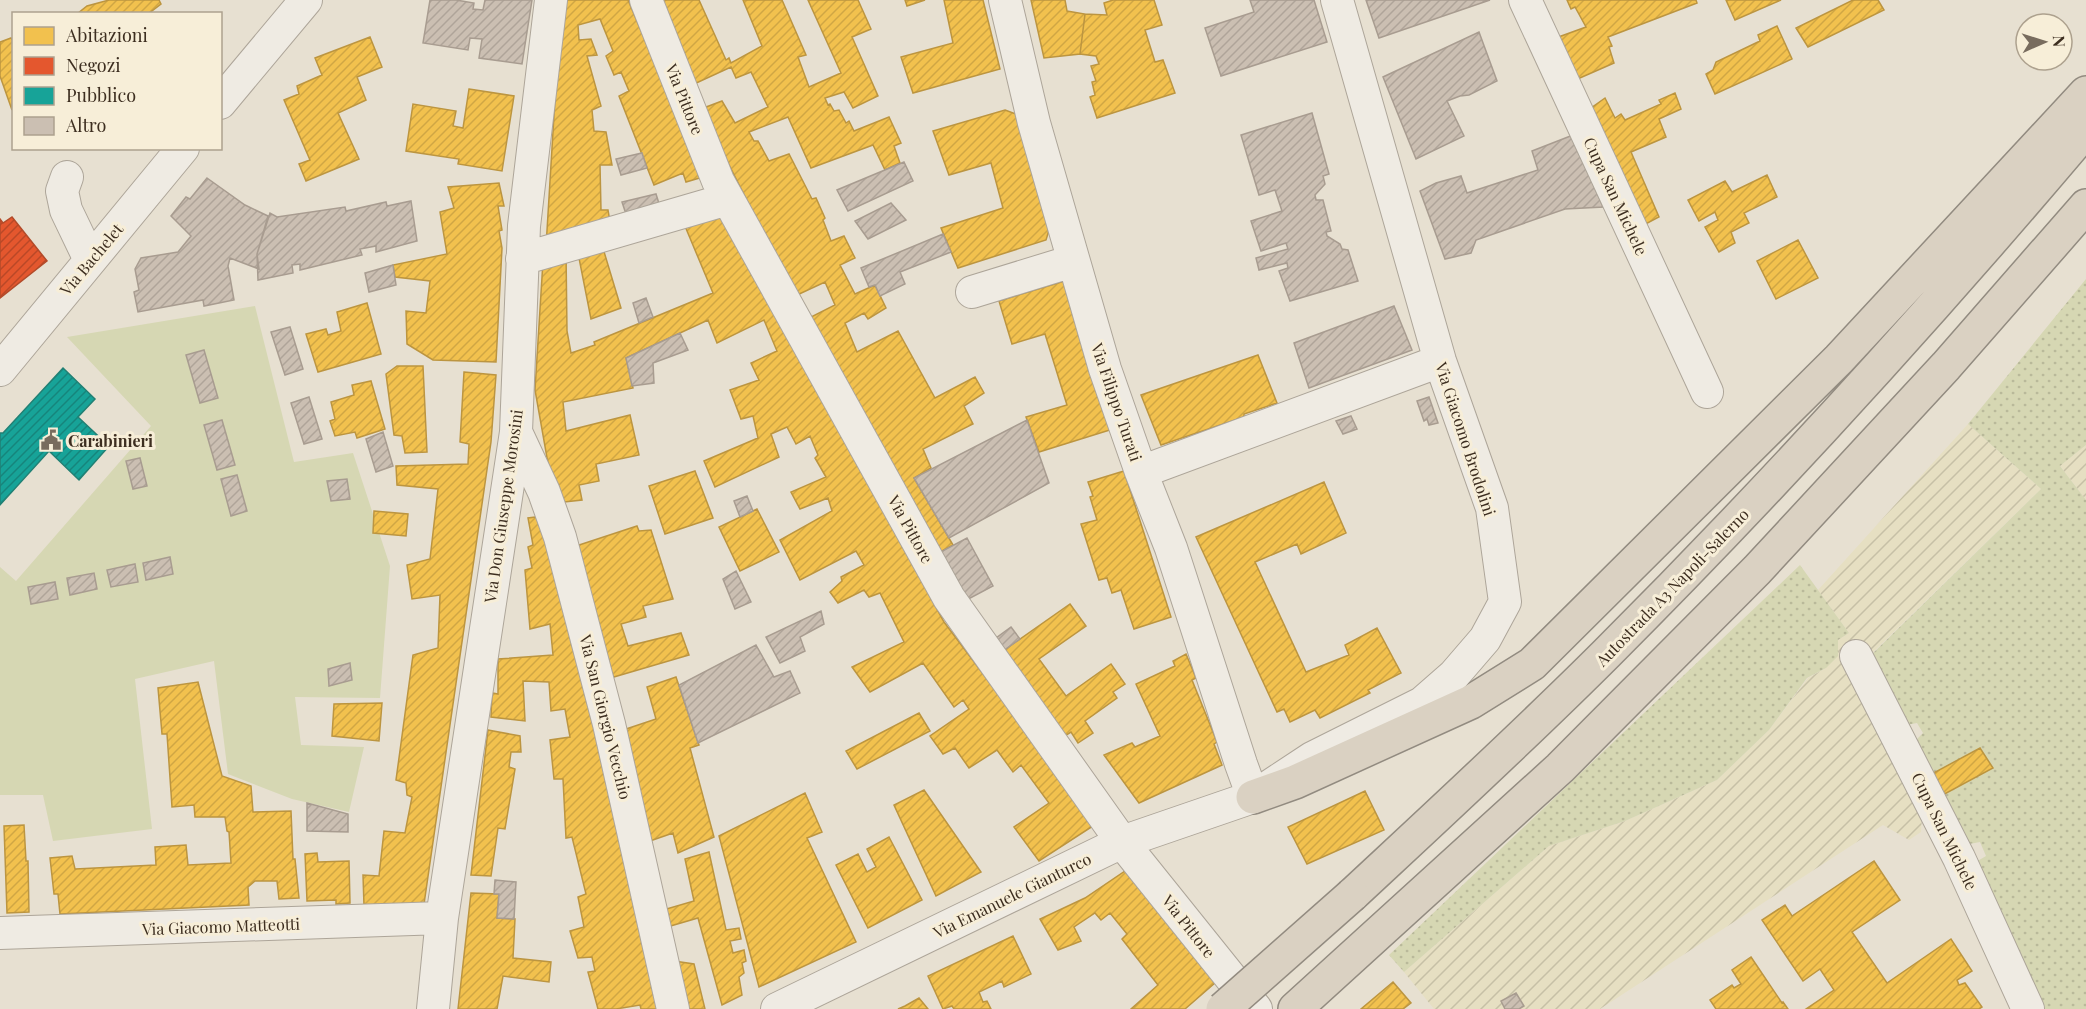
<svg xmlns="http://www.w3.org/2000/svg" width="2086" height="1009" font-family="'Playfair Display',serif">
	<defs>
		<pattern id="farmland-furrows" width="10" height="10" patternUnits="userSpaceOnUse" patternTransform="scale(1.5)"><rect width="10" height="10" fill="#e6dfc2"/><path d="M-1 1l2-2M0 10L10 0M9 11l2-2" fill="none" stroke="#c6c0a6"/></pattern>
		<pattern id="grass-dots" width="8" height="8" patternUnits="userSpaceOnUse" patternTransform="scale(1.5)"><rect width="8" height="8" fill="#d6d7b3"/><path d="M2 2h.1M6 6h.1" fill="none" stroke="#b9b99a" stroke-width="1.8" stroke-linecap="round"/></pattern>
		<pattern id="homes-hatch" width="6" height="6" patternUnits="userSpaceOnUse" patternTransform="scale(1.5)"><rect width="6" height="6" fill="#f2c14e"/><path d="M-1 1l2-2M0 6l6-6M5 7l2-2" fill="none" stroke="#d0a644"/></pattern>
		<pattern id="shops-hatch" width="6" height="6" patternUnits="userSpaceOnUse" patternTransform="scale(1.5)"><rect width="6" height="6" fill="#e4572e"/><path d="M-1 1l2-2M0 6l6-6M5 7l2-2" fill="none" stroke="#ba4827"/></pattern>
		<pattern id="public-hatch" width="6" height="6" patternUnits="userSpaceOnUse" patternTransform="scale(1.5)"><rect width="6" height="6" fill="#17a398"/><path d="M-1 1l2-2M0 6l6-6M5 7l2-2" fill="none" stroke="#16857c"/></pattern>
		<pattern id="building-hatch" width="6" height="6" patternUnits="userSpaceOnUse" patternTransform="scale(1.5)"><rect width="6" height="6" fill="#cbbfb2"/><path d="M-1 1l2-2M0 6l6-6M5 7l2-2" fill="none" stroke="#afa499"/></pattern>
	</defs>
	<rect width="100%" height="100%" fill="#e7e0d1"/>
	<path fill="url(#farmland-furrows)" d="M1968 424 2041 489 1867 658 1923 805 1921 832 1909 840 1883 825 1600 1009H1434L1404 972 1549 846 1625 821 1717 780 1769 730 1808 678 1826 668 1838 640 1849 633 1818 590Z
		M2086 445V500L2060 466Z"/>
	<path fill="url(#grass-dots)" d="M2086 279V445L2060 466 2086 500V1009H2039L1969 866 1986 856 1980 842 1959 846 1909 747 1923 733 1917 723 1901 726 1867 659 2041 489 1968 424Z
		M1800 565 1849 633 1838 640V656L1826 668 1807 678 1769 730 1717 780 1625 821 1549 846 1404 972 1389 955Z"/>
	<path fill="#d6d7b3" d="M255 306 294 462 353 453 390 566 380 698 295 697 301 745 364 747 349 812 292 799 228 774 214 661 135 679 152 829 53 841 43 795H0V567L16 581 151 426 67 337Z"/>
	<path fill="url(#homes-hatch)" stroke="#bc9540" stroke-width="1.5" d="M109 0H159L161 4 148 14H77L87 6Z
		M561 0H628L703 177 686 182 683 173 654 185 619 96 629 91 621 72 614 75 606 56 613 51 600 19 578 25 579 40 591 39 597 55 587 56 601 106 592 110 594 131 606 132 612 165H600L601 210H608L611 228 546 247Z
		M656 0H699L726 60 729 58 731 63 762 46 743 0H782L806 55 798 57 809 87 841 73 808 0H858L871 29 852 37 878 96 853 108 844 92 825 98 828 105 830 104 834 111 839 110 846 123 849 121 854 131 889 117 901 143 894 146 900 163 885 170 873 145 811 168 788 117 749 132 754 141H758L769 161 789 154 812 199 816 198 825 218 823 220 831 241 844 236 855 258 840 265 855 294 875 285 886 308 868 319 864 313 845 323 857 352 898 331 935 398 975 377 984 393 964 406 973 424 923 449 931 468 914 478 953 545 933 556 807 319 835 305 825 282 795 296 701 109 722 101 735 123 768 107 751 72 736 78 731 67 692 85Z
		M905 0H925L907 6Z
		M944 0H983L1000 69 913 93 901 57 953 43Z
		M1031 0H1065L1067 11 1085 14 1080 54 1044 58Z
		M1113 0H1154L1162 25 1145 30 1155 62 1163 60 1175 93 1097 118 1090 97 1095 95 1092 82 1096 81 1091 66 1099 64 1096 56 1080 54 1085 14 1107 15 1104 3Z
		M1567 0H1696L1697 3 1608 37 1612 46 1609 47 1614 63 1573 81 1553 39 1586 27 1575 7 1571 9Z
		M1726 0H1781L1735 20Z
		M1853 0H1878L1884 10 1808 47 1796 28Z
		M1777 26 1792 59 1715 94 1706 74 1713 70 1716 62 1760 41 1758 35Z
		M370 37 382 67 357 77 366 100 338 113 359 159 306 181 299 164 310 160 284 100 299 94 297 86 322 75 315 58Z
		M11 38 14 42 12 110 0 76V42Z
		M469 89 514 96 502 171 458 164 459 159 406 151 413 104 456 111 453 126 463 128Z
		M1675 93 1681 109 1659 119 1666 137 1631 152 1659 217 1640 227 1591 108 1605 98 1615 118 1621 114 1625 120 1661 104 1659 100Z
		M1005 110 1016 114 1050 227 1046 240 958 268 941 228 1003 208 991 163 949 175 933 131Z
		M1767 175 1777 197 1744 213 1749 223 1731 232 1735 243 1719 252 1705 227 1718 220 1715 212 1699 221 1688 200 1725 181 1732 192Z
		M499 183 504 206H498L502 230 499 231 502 248 496 362 433 360 407 344 406 311 426 313 430 281 395 277 393 265 447 254 440 212 454 208 448 187Z
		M718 206 944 622 1096 824 1039 861 1014 827 1049 803 1021 765 1013 772 997 750 969 768 955 748 943 754 930 736 969 709 963 700 954 707 923 663 870 692 852 667 904 642 880 593 869 597 864 590 838 603 830 592 842 581 841 577 864 565 856 551 800 580 780 540 832 511 828 498 800 509 791 492 826 477 815 458 818 455 810 436 796 444 787 427 771 434 779 457 715 487 704 461 758 438 753 416 741 419 730 390 759 380 751 363 777 351 764 320 717 343 708 320 626 358 633 388 563 402 566 431 630 415 639 455 596 464 599 481 579 485 582 500 555 503 535 390 543 261 566 251 567 331 571 353 595 345 594 342 713 293 682 219Z
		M1798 240 1818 278 1776 299 1757 261Z
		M602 245 621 308 591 319 578 253Z
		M1068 280 1113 429 1039 452 1026 417 1067 405 1045 334 1012 344 999 301Z
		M367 303 381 354 318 372 306 334 326 329 328 335 341 331 337 312Z
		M1258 355 1277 403 1244 414V417L1161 445 1141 395Z
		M397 366H423L427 452 405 453 402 436 394 435 386 374Z
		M464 372 496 375 491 442 424 904 364 906 363 875 379 876 384 831 405 833 412 797 407 795 406 783 396 780 413 655 438 648 440 595 412 599 407 565 430 559 438 489 397 485 396 466 468 464 469 444 460 442Z
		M371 381 385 429 357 438 355 432 335 436 330 421 335 419 331 402 354 395 352 385Z
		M695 471 713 518 665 534 649 486Z
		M1124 471 1171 617 1134 629 1121 590 1112 593 1107 578 1099 580 1081 524 1097 520 1090 497 1093 496 1088 482Z
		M1324 482 1346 533 1301 554 1297 544 1255 562 1306 672 1349 655 1345 645 1377 628 1401 673 1368 690 1370 693 1320 718 1315 710 1290 722 1284 709 1277 712 1196 537Z
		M757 509 779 552 740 571 719 527Z
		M374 511 408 514 406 536 373 533Z
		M543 516 662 1009H641L640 1005 616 1009H598L588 972 595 971 592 957 578 958 570 931 584 927 578 897 586 894 572 837 566 838 563 779H554L550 740 570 737 565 709 551 711 549 682 523 681 525 721 491 717 492 693 498 694V659L553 655 550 624 530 629 525 570 532 568 528 547 533 545 528 518Z
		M637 526 639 531 651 530 673 599 643 606 646 617 621 624 628 646 681 633 689 655 607 679 576 546Z
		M1070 604 1086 626 1039 659 1066 696 1111 664 1125 684 1113 692 1117 698 1085 721 1093 733 1078 743 1071 732 1060 739 1000 653Z
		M1186 654 1196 678 1192 680 1217 742 1214 744 1222 765 1139 803 1104 755 1132 743 1135 747 1160 736 1136 684 1175 666 1173 661Z
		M676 677 699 745 690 748 714 837 678 853 673 833 650 841 623 730 656 719 647 687Z
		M198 682 222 776 251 786 253 812 291 811 293 859H295L299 898 279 899 277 881H255L248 887 249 905 60 914 58 894H54L50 858 72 856 75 869 156 865 155 847 186 845 188 865 231 863 229 832 227 831 225 817H195L194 805 172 807 167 734H162L158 688Z
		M382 703 379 741 332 736 334 704Z
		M919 713 930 731 857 769 846 751Z
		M488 730 520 736 521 752H511L509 767 515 769 505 829 498 828 491 876 471 875Z
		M1980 748 1993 768 1939 797 1928 776Z
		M924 790 981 872 936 896 894 805Z
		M1365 791 1384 830 1307 864 1288 827Z
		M805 793 822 832 807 838 856 942 759 987 719 836Z
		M24 825 26 861H28L29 912 7 913 4 826Z
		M889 837 922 900 868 928 836 865 858 854 867 872 876 867 867 849Z
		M709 852 726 930 739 928 741 939 730 941 733 953 744 950 746 961 742 963 744 973 739 977 742 995 722 1005 698 918 667 927 663 910 694 901 685 859Z
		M317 853 318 862 349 861 350 903 336 904V900L307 901 305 854Z
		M1874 861 1900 900 1852 932 1887 983 1951 939 1972 971 1957 980 1959 985 1965 983 1982 1007 1979 1009H1806L1834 990 1820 969 1803 981 1762 920 1785 905 1792 916Z
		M1128 869 1215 983 1185 1009H1131L1158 985 1122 939 1127 934 1110 913 1101 920 1095 913 1074 927 1081 941 1058 950 1040 919 1085 898Z
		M471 893 499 894 497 918 515 919 513 958 551 962 549 982 503 976 497 1009H458Z
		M1013 936 1031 974 1004 987 1002 981 979 992 983 1002 987 1001 991 1009H954L952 1006 943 1009 928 976Z
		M1751 957 1782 1003 1783 1002 1788 1009H1716L1710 1000 1732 985 1734 988 1741 984 1732 970Z
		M674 961 694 964 705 1009H682Z
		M1393 982 1411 1003 1403 1009H1361Z
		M919 998 928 1009H898L905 1006Z"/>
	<path fill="url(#shops-hatch)" stroke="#b24b2a" stroke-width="1.5" d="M12 217 47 261 0 298V219L3 223Z"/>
	<path fill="url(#public-hatch)" stroke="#228074" stroke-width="1.5" d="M63 368 95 399 78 417 109 446 79 480 49 451 0 505V433H3Z"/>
	<path fill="url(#building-hatch)" stroke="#a89c90" stroke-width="1.5" d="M430 0H456L474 3 473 9 483 10 485 0H532L522 64 479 58 482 39 470 38 468 50 423 43Z
		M1250 0H1314L1327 42 1221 76 1205 28 1254 12Z
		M1366 0H1490L1379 38Z
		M1479 32 1497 81 1469 95 1460 96 1447 101 1464 136 1416 159 1383 77Z
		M1312 113 1329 174 1323 176 1325 184 1315 195 1316 200H1323L1331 231 1326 232 1327 236 1340 244 1342 249 1348 250 1358 281 1290 301 1279 271 1288 268 1287 263 1259 270 1256 258 1288 249 1286 243 1261 251 1251 221 1282 211 1275 190 1259 195 1241 135Z
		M1573 135 1603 207 1565 209 1476 240 1471 253 1445 259 1420 191 1436 183 1461 176 1467 193 1538 170 1532 151Z
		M642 153 647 168 621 175 616 159Z
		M904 162 913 181 848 211 837 190Z
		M207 178 245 205 268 216 257 254 259 269 230 258 228 266 234 300 204 306 203 300 138 312 134 292 139 290 135 269 141 258 178 252 191 236 171 216 186 197 190 199Z
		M656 194 662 213 629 223 622 202Z
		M411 201 417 241 376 252V246L360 249 362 255 300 270V264L292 265 293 273 258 280 257 254 270 213 277 217 345 207 346 211 386 202 387 206Z
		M891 203 906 220 868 239 855 221Z
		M943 234 951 252 900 272 905 284 880 296 875 285 869 287 861 268Z
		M393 265 396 285 369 292 365 273Z
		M646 298 653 317 639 323 633 303Z
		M1394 306 1412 350 1309 388 1294 343Z
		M290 327 303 369 285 375 271 332Z
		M680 333 688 350 653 363 654 383 632 386 626 358Z
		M204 350 218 398 200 403 186 355Z
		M309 397 322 439 304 444 291 403Z
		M1429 397 1438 423 1429 425 1427 419 1424 421 1417 401Z
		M1351 416 1357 429 1343 434 1336 421Z
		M222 420 235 465 217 470 204 425Z
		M1027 420 1049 483 949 538 914 478Z
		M383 432 393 466 376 472 366 439Z
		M140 458 147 486 133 489 126 461Z
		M237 475 247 511 231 516 221 479Z
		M347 479 350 499 331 501 327 481Z
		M747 496 753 511 740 517 734 501Z
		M967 538 993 586 959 604 933 556Z
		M170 557 173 574 146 580 143 563Z
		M135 564 138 582 111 587 107 570Z
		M736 571 751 602 735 609 723 579Z
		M94 573 97 589 70 595 67 578Z
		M55 582 58 599 31 604 28 587Z
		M821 611 824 624 800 637 805 651 780 663 766 637Z
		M1011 627 1020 639 1000 653 992 641Z
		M756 645 774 677 790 671 800 693 698 743 679 685Z
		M350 663 352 680 329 686 328 669Z
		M307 803 348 814V832L307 831Z
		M495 880 516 882 514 919 497 918 499 894H494Z
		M1516 993 1524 1006 1519 1009H1505L1501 1001Z"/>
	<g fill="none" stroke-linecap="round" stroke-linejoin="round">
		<g stroke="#ada599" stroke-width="34">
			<path id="minor" d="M646 0 718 181 949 598 1122 842 1256 1009
				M1005 0 1034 123 1105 369 1141 472 1171 548 1241 764 1253 797
				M1525 0 1707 392
				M220 103 306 0
				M67 177 62 191 66 210 90 260
				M522 259 728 199
				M972 292 1073 261
				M0 370 183 148
				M516 432 544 492 560 537 609 724 673 1009
				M1141 472 1440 361
				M1856 656 1959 858 2028 1009
				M0 933 442 918
				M433 1009 442 918 516 432 524 226 551 0
				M777 1009 1122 842 1253 797 1312 758 1422 703 1454 675 1485 639 1505 602 1492 508 1440 361 1337 0"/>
		</g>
		<g stroke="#928b80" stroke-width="36">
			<path id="highway" d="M1253 797 1295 782 1471 702 1532 664 1839 359 2086 93
				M1352 895C1438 815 1524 736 1607 653 1774 486 1933 311 2086 130
				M1295 1009 1560 768 1757 570 1946 366 2086 206"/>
		</g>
		<use href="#minor" stroke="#efebe3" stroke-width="32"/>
		<use href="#highway" stroke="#dad1c2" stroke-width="33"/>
		<g stroke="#928b80" stroke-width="36" stroke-linecap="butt">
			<path id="highway-bridge" d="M1223 1009 1352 895"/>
		</g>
		<use href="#highway-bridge" stroke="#dad1c2" stroke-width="33"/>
	</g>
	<defs>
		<g id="civic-bare" transform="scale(1.62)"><path d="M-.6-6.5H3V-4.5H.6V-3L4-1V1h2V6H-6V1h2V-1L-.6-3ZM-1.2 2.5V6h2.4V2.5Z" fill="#786c5e" stroke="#f7eed8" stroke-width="2.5" paint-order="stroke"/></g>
	</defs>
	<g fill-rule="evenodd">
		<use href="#civic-bare" x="51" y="440"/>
	</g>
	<g text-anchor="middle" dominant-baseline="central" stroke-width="6" stroke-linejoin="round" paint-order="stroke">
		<g font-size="16" fill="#3d2e20" stroke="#f7eed8">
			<text transform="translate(685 99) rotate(68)">Via Pittore</text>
			<text transform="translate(1616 196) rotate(65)">Cupa San Michele</text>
			<text transform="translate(91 259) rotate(-50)">Via Bachelet</text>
			<text transform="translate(1117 402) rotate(71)">Via Filippo Turati</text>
			<text transform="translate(1466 439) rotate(72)">Via Giacomo Brodolini</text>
			<text transform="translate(503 506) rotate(-82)">Via Don Giuseppe Morosini</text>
			<text transform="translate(911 529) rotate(61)">Via Pittore</text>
			<text transform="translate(1672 587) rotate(-46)">Autostrada A3 Napoli-Salerno</text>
			<text transform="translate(606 717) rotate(76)">Via San Giorgio Vecchio</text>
			<text transform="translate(1945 831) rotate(64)">Cupa San Michele</text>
			<text transform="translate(1012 895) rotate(-26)">Via Emanuele Gianturco</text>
			<text transform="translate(221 926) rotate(-2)">Via Giacomo Matteotti</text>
			<text transform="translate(1189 926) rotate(52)">Via Pittore</text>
		</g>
		<g font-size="16" font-weight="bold" fill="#3d2e20" stroke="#f7eed8" text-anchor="start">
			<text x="68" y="440">Carabinieri</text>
		</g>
	</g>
	<rect x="12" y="12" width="210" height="138" fill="#f7eed8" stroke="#ada18e" stroke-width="1.5"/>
	<rect x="24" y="27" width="30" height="18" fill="#f2c14e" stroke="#ada18e" stroke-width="1.5"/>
	<text x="66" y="42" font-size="18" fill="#3d2e20">Abitazioni</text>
	<rect x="24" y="57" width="30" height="18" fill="#e4572e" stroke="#ada18e" stroke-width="1.5"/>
	<text x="66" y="72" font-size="18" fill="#3d2e20">Negozi</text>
	<rect x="24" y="87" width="30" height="18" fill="#17a398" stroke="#ada18e" stroke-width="1.5"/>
	<text x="66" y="102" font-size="18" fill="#3d2e20">Pubblico</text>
	<rect x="24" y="117" width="30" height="18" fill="#cbbfb2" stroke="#ada18e" stroke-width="1.5"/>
	<text x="66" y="132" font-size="18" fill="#3d2e20">Altro</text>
	<g transform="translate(2044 42) rotate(87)"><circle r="28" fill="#f7eed8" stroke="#ada18e" stroke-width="1.5"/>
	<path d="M0-4.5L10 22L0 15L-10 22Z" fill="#786c5e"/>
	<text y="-9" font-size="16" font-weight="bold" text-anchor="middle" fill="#3d2e20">N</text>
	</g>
</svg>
